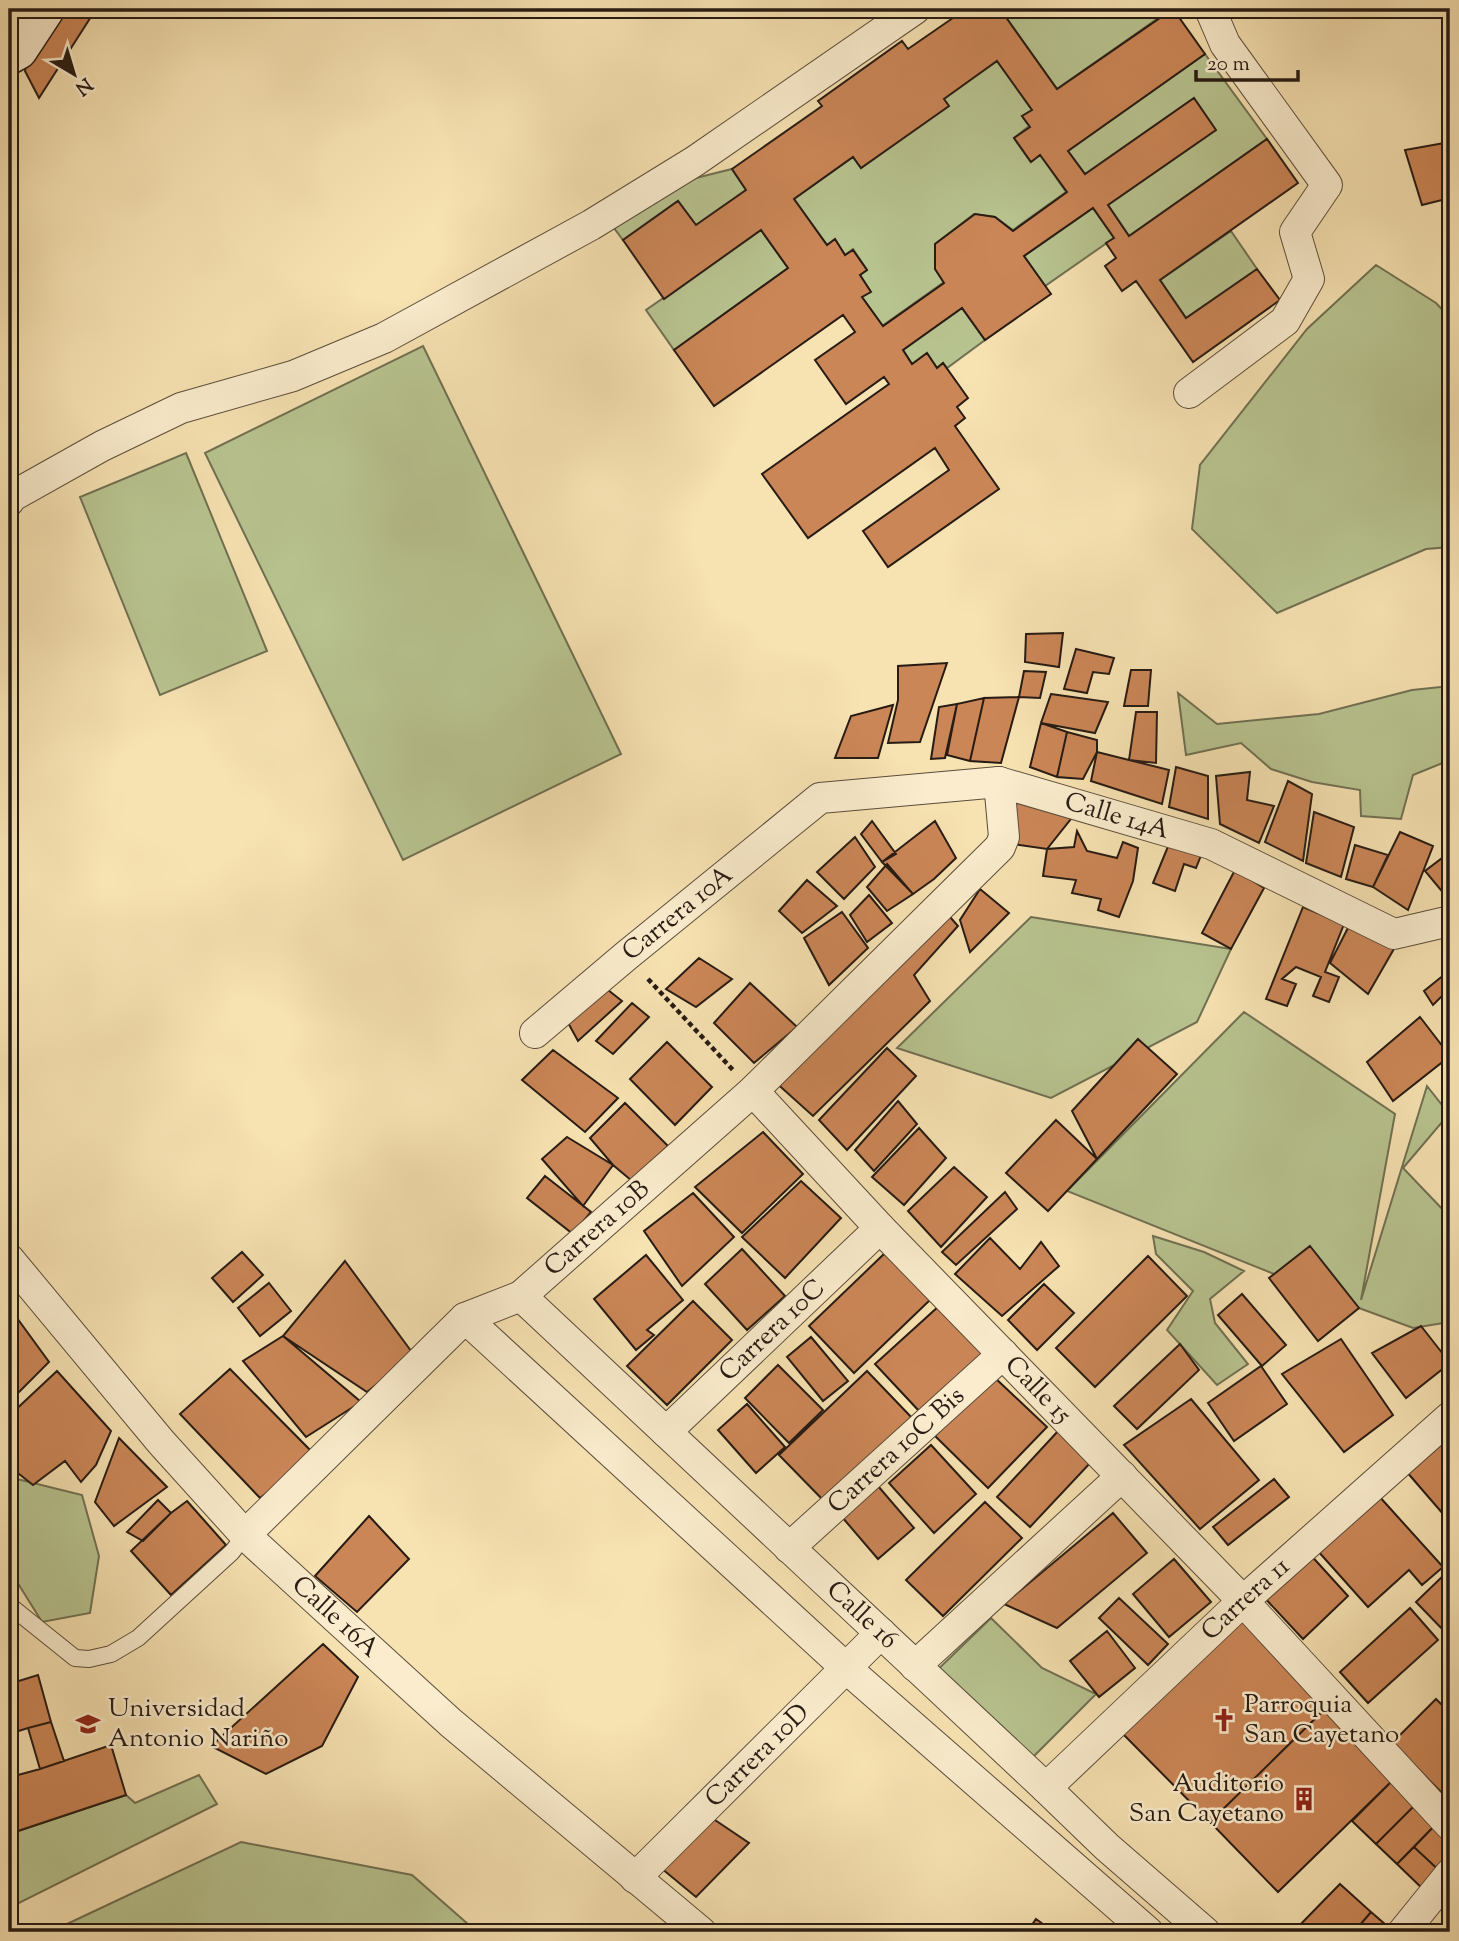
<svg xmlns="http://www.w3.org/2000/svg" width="1459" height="1941" font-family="'Sorts Mill Goudy',serif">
	<rect width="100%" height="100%" fill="#f7e2b2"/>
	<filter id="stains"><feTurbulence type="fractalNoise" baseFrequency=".00286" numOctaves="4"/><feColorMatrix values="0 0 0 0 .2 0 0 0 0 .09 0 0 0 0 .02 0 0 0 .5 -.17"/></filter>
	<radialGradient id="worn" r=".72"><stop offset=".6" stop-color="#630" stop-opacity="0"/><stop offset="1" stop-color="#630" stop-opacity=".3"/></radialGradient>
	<path fill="#b8c490" stroke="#707052" stroke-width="2" d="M1000 9H1171L1057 89Z
		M1205 54 1267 139 1129 236 1108 205 1216 130 1085 174 1068 151Z
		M997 61 1032 110 1022 116 1029 126 1014 138 1030 161 1040 154 1066 192 1013 230 995 217 974 214 935 244V269L944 282 882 326 862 297 870 291 860 275 867 270 853 249 845 255 835 240 827 245 794 199 853 157 861 168 943 98Z
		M732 169 746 190 696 225 678 201 623 240 614 228 680 182Z
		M1093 208 1114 238 1045 286 1024 256Z
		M761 230 788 268 674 350 646 310Z
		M1231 231 1257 269 1186 318 1160 280Z
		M1376 265 1436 303 1450 318V547L1426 549 1277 613 1192 529 1200 465 1307 329Z
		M962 308 985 340 947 368 943 363 937 368 927 354 912 364 903 350Z
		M423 346 621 754 403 860 205 453Z
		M186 453 267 651 160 695 80 497Z
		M1450 686V760L1413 775 1401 819 1361 816 1360 790 1312 782 1271 769 1241 743 1186 755 1178 693 1217 724 1319 714 1412 690Z
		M1031 917 1231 949 1197 1022 1051 1098 897 1048Z
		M1244 1012 1395 1114 1361 1300 1427 1086 1449 1114 1403 1168 1447 1214 1450 1262V1322L1413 1328 1359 1308 1067 1191Z
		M1153 1236 1204 1252 1244 1271 1210 1299 1215 1323 1248 1364 1217 1385 1167 1330 1193 1291 1156 1254Z
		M9 1477 82 1495 99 1556 90 1613 42 1622 9 1569Z
		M991 1618 1042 1668 1096 1694 1019 1771 928 1679Z
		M199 1775 217 1804 9 1908V1834L126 1795 135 1803Z
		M241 1842 412 1875 477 1932H50Z"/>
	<path fill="#cb8657" stroke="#271b13" stroke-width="2" fill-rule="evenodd" d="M54 9H96L39 98 25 71 31 40Z
		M966 9H1000L1057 89 1173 9 1205 54 1068 151 1085 174 1194 98 1216 130 1108 205 1129 236 1267 139 1298 183 1160 280 1186 318 1257 269 1280 300 1193 362 1136 281 1122 291 1105 266 1116 258 1106 243 1114 238 1093 208 1024 256 1051 294 985 340 962 308 903 350 912 364 927 353 937 368 943 363 968 398 957 407 965 418 955 426 999 489 888 567 863 531 949 470 935 448 808 538 762 474 889 384 884 377 846 404 815 360 855 332 843 315 714 406 674 350 788 268 761 230 664 299 623 240 678 201 696 225 746 190 732 169 822 106 818 101 902 41 908 49ZM997 61 1032 110 1022 116 1030 127 1014 138 1031 162 1040 155 1067 192 1013 231 995 217 975 214 935 244V269L944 283 883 326 862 297 871 292 860 275 867 270 853 250 845 255 835 239 827 245 794 199 853 157 861 168 949 106 944 99Z
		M1450 142V198L1422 205 1405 150Z
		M1063 633 1059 667 1025 662 1026 634Z
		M1076 649 1114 658 1109 674 1093 672 1087 693 1064 689Z
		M947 663 920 742 888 743 898 700V666Z
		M1131 670H1151L1148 706H1124Z
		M1024 671 1046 672 1040 698 1019 697Z
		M1051 694 1108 702 1095 733 1041 723Z
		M1019 697 1001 763 970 761 984 698Z
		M984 698 970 761 947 755 957 704Z
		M957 704 945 758 931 759 939 707Z
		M893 705 878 758H835L851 716Z
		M1136 712H1157L1156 763 1129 760Z
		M1041 723 1067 732 1057 777 1030 767Z
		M1067 732 1097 740V752L1083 779 1057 777Z
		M1097 752 1169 770 1162 804 1091 781Z
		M1176 767 1208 776V819L1169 807Z
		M1250 772 1247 800 1274 806 1259 843 1220 824 1216 776Z
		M1288 781 1312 794 1303 861 1265 842Z
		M1004 798 1074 815 1047 849 1012 844Z
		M1314 812 1354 827 1341 877 1306 863Z
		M872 821 896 854 882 862 861 834Z
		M935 821 956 858 934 879 913 894 882 862Z
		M1077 831 1087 851 1117 858 1123 842 1138 848 1133 881 1119 917 1098 910 1101 899 1072 893 1076 880 1043 876 1047 849 1074 847Z
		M1400 832 1433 846 1408 910 1373 887Z
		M855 837 875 867 844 899 817 872Z
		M1450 843V901L1425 871 1442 858Z
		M1169 844 1202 853 1196 868 1184 864 1175 891 1153 883Z
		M1355 845 1388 855 1373 887 1346 879Z
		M887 864 913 894 887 911 867 887Z
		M1235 870 1264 888 1231 949 1202 933Z
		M807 880 837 906 802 933 779 911Z
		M980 889 1009 913 970 952 960 920Z
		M869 895 892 923 867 942 850 915Z
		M1303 907 1344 924 1325 972 1339 977 1329 1002 1313 996 1321 977 1296 967 1282 979 1296 984 1287 1006 1266 999Z
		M943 909 958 926 914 975 930 1001 813 1116 773 1080Z
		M842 912 868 948 829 985 804 938Z
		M1351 922 1395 947 1368 994 1330 963Z
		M699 958 732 979 696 1007 666 989Z
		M1450 970V997L1446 992 1433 1005 1424 991Z
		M750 983 797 1027 754 1063 714 1023Z
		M603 986 622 1001 578 1041 566 1019Z
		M632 1003 649 1017 613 1054 596 1041Z
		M1420 1017 1450 1056 1393 1101 1367 1062Z
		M1138 1039 1177 1074 1097 1159 1072 1111Z
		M667 1042 712 1087 675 1125 630 1079Z
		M887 1048 916 1076 847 1150 819 1120Z
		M553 1050 618 1098 585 1132 522 1080Z
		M898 1101 917 1124 874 1171 855 1150Z
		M625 1103 668 1146 632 1181 613 1165 590 1138Z
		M1056 1120 1097 1159 1048 1211 1006 1173Z
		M919 1128 946 1158 904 1205 872 1177Z
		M763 1132 803 1174 742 1233 695 1187Z
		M567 1137 613 1165 583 1206 542 1159Z
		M954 1167 987 1197 941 1247 908 1211Z
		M545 1176 591 1212 573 1234 527 1198Z
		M801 1181 841 1218 785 1278 742 1237Z
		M1005 1192 1017 1209 956 1265 942 1252Z
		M693 1193 734 1237 682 1286 644 1231Z
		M990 1238 1020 1269 1041 1242 1059 1266 1002 1316 955 1274Z
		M1310 1246 1359 1308 1318 1341 1269 1278Z
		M742 1249 785 1296 747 1330 705 1284Z
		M242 1252 263 1275 233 1302 212 1278Z
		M885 1253 930 1300 854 1373 809 1326Z
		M646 1255 683 1300 647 1330 654 1335 636 1350 594 1299Z
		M1148 1256 1187 1296 1095 1387 1056 1348Z
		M345 1261 414 1355 367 1392 283 1336Z
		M269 1283 291 1311 260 1336 238 1308Z
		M1044 1284 1074 1313 1037 1350 1008 1320Z
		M1242 1294 1286 1345 1262 1366 1218 1315Z
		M693 1301 732 1340 667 1405 627 1366Z
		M939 1306 983 1354 920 1412 875 1364Z
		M9 1307 49 1362 9 1402Z
		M1421 1326 1450 1363 1406 1398 1372 1353Z
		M283 1336 361 1402 306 1437 243 1361Z
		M811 1337 848 1381 823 1401 787 1357Z
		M1341 1339 1393 1415 1344 1452 1282 1374Z
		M1180 1344 1199 1370 1137 1429 1114 1406Z
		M778 1365 823 1410 789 1443 745 1398Z
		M1261 1366 1287 1404 1234 1441 1208 1403Z
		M230 1369 316 1456 260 1498 180 1414Z
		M57 1371 111 1431 96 1465 81 1482 65 1461 33 1485 9 1466V1416Z
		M867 1371 914 1420 826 1503 779 1455Z
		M993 1376 1047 1427 988 1488 935 1436Z
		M1191 1399 1259 1480 1200 1529 1124 1445Z
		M747 1404 785 1447 756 1473 718 1430Z
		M1059 1430 1092 1461 1030 1527 997 1497Z
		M1450 1433V1522L1406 1471Z
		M119 1438 167 1487 114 1526 95 1502Z
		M931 1445 976 1494 934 1533 889 1483Z
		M1274 1479 1289 1497 1228 1545 1213 1527Z
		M878 1486 914 1528 878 1559 842 1517Z
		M1378 1495 1443 1567 1422 1585 1409 1570 1368 1607 1317 1550Z
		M158 1500 171 1513 143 1541 127 1532Z
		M187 1501 226 1545 171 1595 131 1551 171 1513Z
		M985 1502 1022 1538 943 1616 906 1580Z
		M1113 1513 1147 1553 1057 1628 1004 1604Z
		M369 1516 409 1559 357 1612 315 1576Z
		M1307 1551 1348 1596 1303 1639 1261 1594Z
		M1174 1559 1211 1602 1169 1637 1133 1594Z
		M1447 1572 1450 1576V1631L1447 1634 1416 1602Z
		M1119 1598 1168 1644 1148 1665 1099 1618Z
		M1410 1608 1438 1640 1368 1703 1340 1672Z
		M1238 1617 1327 1707 1210 1822 1121 1732Z
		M1107 1631 1135 1668 1099 1697 1070 1661Z
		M323 1644 358 1677 322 1746 266 1774 211 1746Z
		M38 1675 51 1722 28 1728 40 1769 111 1745 126 1795 9 1834V1684Z
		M1436 1699 1450 1713V1801L1392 1743Z
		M1327 1707 1396 1777 1278 1892 1210 1822Z
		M51 1722 64 1761 40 1769 28 1728Z
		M28 1728 40 1769 18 1775 9 1744V1734Z
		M1396 1777 1420 1800 1376 1844 1352 1821Z
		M1420 1800 1440 1820 1397 1864 1376 1844Z
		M712 1818 749 1843 696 1897 661 1868Z
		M1440 1820 1450 1831V1867L1444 1875 1414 1847Z
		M1414 1847 1444 1875 1427 1893 1397 1864Z
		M1340 1884 1371 1912 1354 1932H1293Z
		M1371 1912 1393 1931 1392 1932H1354Z
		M1036 1919 1054 1932H1027Z"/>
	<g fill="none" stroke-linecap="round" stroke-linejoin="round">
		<g stroke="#5b4d3b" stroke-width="18">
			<path id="lane" d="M9 1605 75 1658 89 1659 111 1654 138 1638 232 1552 245 1535"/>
		</g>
		<g stroke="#5b4d3b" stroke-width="32">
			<g id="street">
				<path d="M1189 393 1285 321 1309 279 1295 232 1327 185 1225 44 1210 9"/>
				<path d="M9 501 11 497 102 446 181 408 293 376 384 338 591 225 695 161 915 9"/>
				<path id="s1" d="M535 1033 626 956 820 798 999 782 1211 844 1394 934 1450 921"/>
				<path id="s2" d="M753 1091 880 1228 1243 1601 1450 1825"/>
				<path id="s3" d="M9 1259 161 1442 245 1535 451 1723 701 1932"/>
				<path id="s4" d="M521 1296 1046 1788 1107 1847 1205 1932"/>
				<path d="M465 1318 846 1668 1148 1932"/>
				<path id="s5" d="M666 1432 880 1228"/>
				<path id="s6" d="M245 1535 465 1318 521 1296 753 1091 1000 847 1004 837 999 782"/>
				<path id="s7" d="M789 1548 1003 1354"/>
				<path d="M915 1666 1122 1476"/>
				<path id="s8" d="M1046 1788 1243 1601 1450 1417"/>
				<path id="s9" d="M635 1878 881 1633"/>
				<path d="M1403 1932 1450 1874"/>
			</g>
		</g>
		<g stroke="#271b13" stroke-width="41">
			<path id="secondary" d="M9 55 18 50 45 9"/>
		</g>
		<path stroke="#271b13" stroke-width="4.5" stroke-dasharray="5 3.5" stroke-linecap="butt" d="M648 979 733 1070"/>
		<use href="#lane" stroke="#faeccd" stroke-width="16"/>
		<use href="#street" stroke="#faeccd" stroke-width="30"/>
		<use href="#secondary" stroke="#faeccd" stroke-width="38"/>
	</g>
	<defs>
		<g id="church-bare" transform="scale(1.89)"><path d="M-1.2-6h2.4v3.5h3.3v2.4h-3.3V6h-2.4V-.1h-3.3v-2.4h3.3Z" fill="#8f2418" stroke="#faeccd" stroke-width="2.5" paint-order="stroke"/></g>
		<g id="university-bare" transform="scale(1.89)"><path d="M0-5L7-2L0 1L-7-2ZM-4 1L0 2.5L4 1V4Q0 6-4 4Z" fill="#8f2418" stroke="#faeccd" stroke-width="2.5" paint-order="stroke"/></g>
		<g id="building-bare" transform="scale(1.89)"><path d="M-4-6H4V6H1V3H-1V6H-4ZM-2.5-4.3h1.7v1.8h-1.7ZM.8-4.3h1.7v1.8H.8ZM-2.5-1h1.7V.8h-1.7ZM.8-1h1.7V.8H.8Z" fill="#8f2418" stroke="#faeccd" stroke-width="2.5" paint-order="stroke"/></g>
	</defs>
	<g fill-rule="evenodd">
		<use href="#church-bare" x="1224" y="1720"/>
		<use href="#university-bare" x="88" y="1724"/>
		<use href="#building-bare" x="1304" y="1799"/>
	</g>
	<g text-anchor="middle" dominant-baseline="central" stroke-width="5" stroke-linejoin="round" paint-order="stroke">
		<g font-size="26" fill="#271b13" stroke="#faeccd">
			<text stroke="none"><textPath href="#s1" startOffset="672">Calle 14A</textPath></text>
			<text stroke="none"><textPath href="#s1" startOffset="186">Carrera 10A</textPath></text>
			<text stroke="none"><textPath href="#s6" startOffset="471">Carrera 10B</textPath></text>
			<text stroke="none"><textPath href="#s5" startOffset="147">Carrera 10C</textPath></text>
			<text stroke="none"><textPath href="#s2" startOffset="413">Calle 15</textPath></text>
			<text stroke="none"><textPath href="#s7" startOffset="145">Carrera 10C Bis</textPath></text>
			<text stroke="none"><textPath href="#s8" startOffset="275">Carrera 11</textPath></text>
			<text stroke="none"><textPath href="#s4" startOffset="467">Calle 16</textPath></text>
			<text stroke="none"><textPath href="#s3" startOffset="485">Calle 16A</textPath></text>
			<text stroke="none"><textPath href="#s9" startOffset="173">Carrera 10D</textPath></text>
		</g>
		<g font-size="26" fill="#271b13" stroke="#faeccd" text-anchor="start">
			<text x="1244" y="1705">Parroquia<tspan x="1244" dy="30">San Cayetano</tspan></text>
			<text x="108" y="1709">Universidad<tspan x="108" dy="30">Antonio Nariño</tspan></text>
			<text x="1284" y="1784" text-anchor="end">Auditorio<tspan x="1284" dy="30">San Cayetano</tspan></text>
		</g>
	</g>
	<rect width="1459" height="1941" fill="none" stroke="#f7e2b2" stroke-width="35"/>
	<rect x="10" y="10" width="1438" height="1920" fill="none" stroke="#271b13" stroke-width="3.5"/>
	<rect x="18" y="18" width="1424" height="1906" fill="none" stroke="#271b13" stroke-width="2"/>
	<g transform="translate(74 74) rotate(142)" stroke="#faeccd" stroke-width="5" paint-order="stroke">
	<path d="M0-5L12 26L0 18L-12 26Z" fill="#271b13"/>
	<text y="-10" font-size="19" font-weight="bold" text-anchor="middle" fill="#271b13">N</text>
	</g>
	<path d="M1196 70v10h102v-10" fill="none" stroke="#271b13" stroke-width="3.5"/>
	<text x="1207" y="70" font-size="21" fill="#271b13" stroke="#faeccd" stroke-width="5" paint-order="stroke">20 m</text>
	<rect width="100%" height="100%" filter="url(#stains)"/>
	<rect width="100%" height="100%" fill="url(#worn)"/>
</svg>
